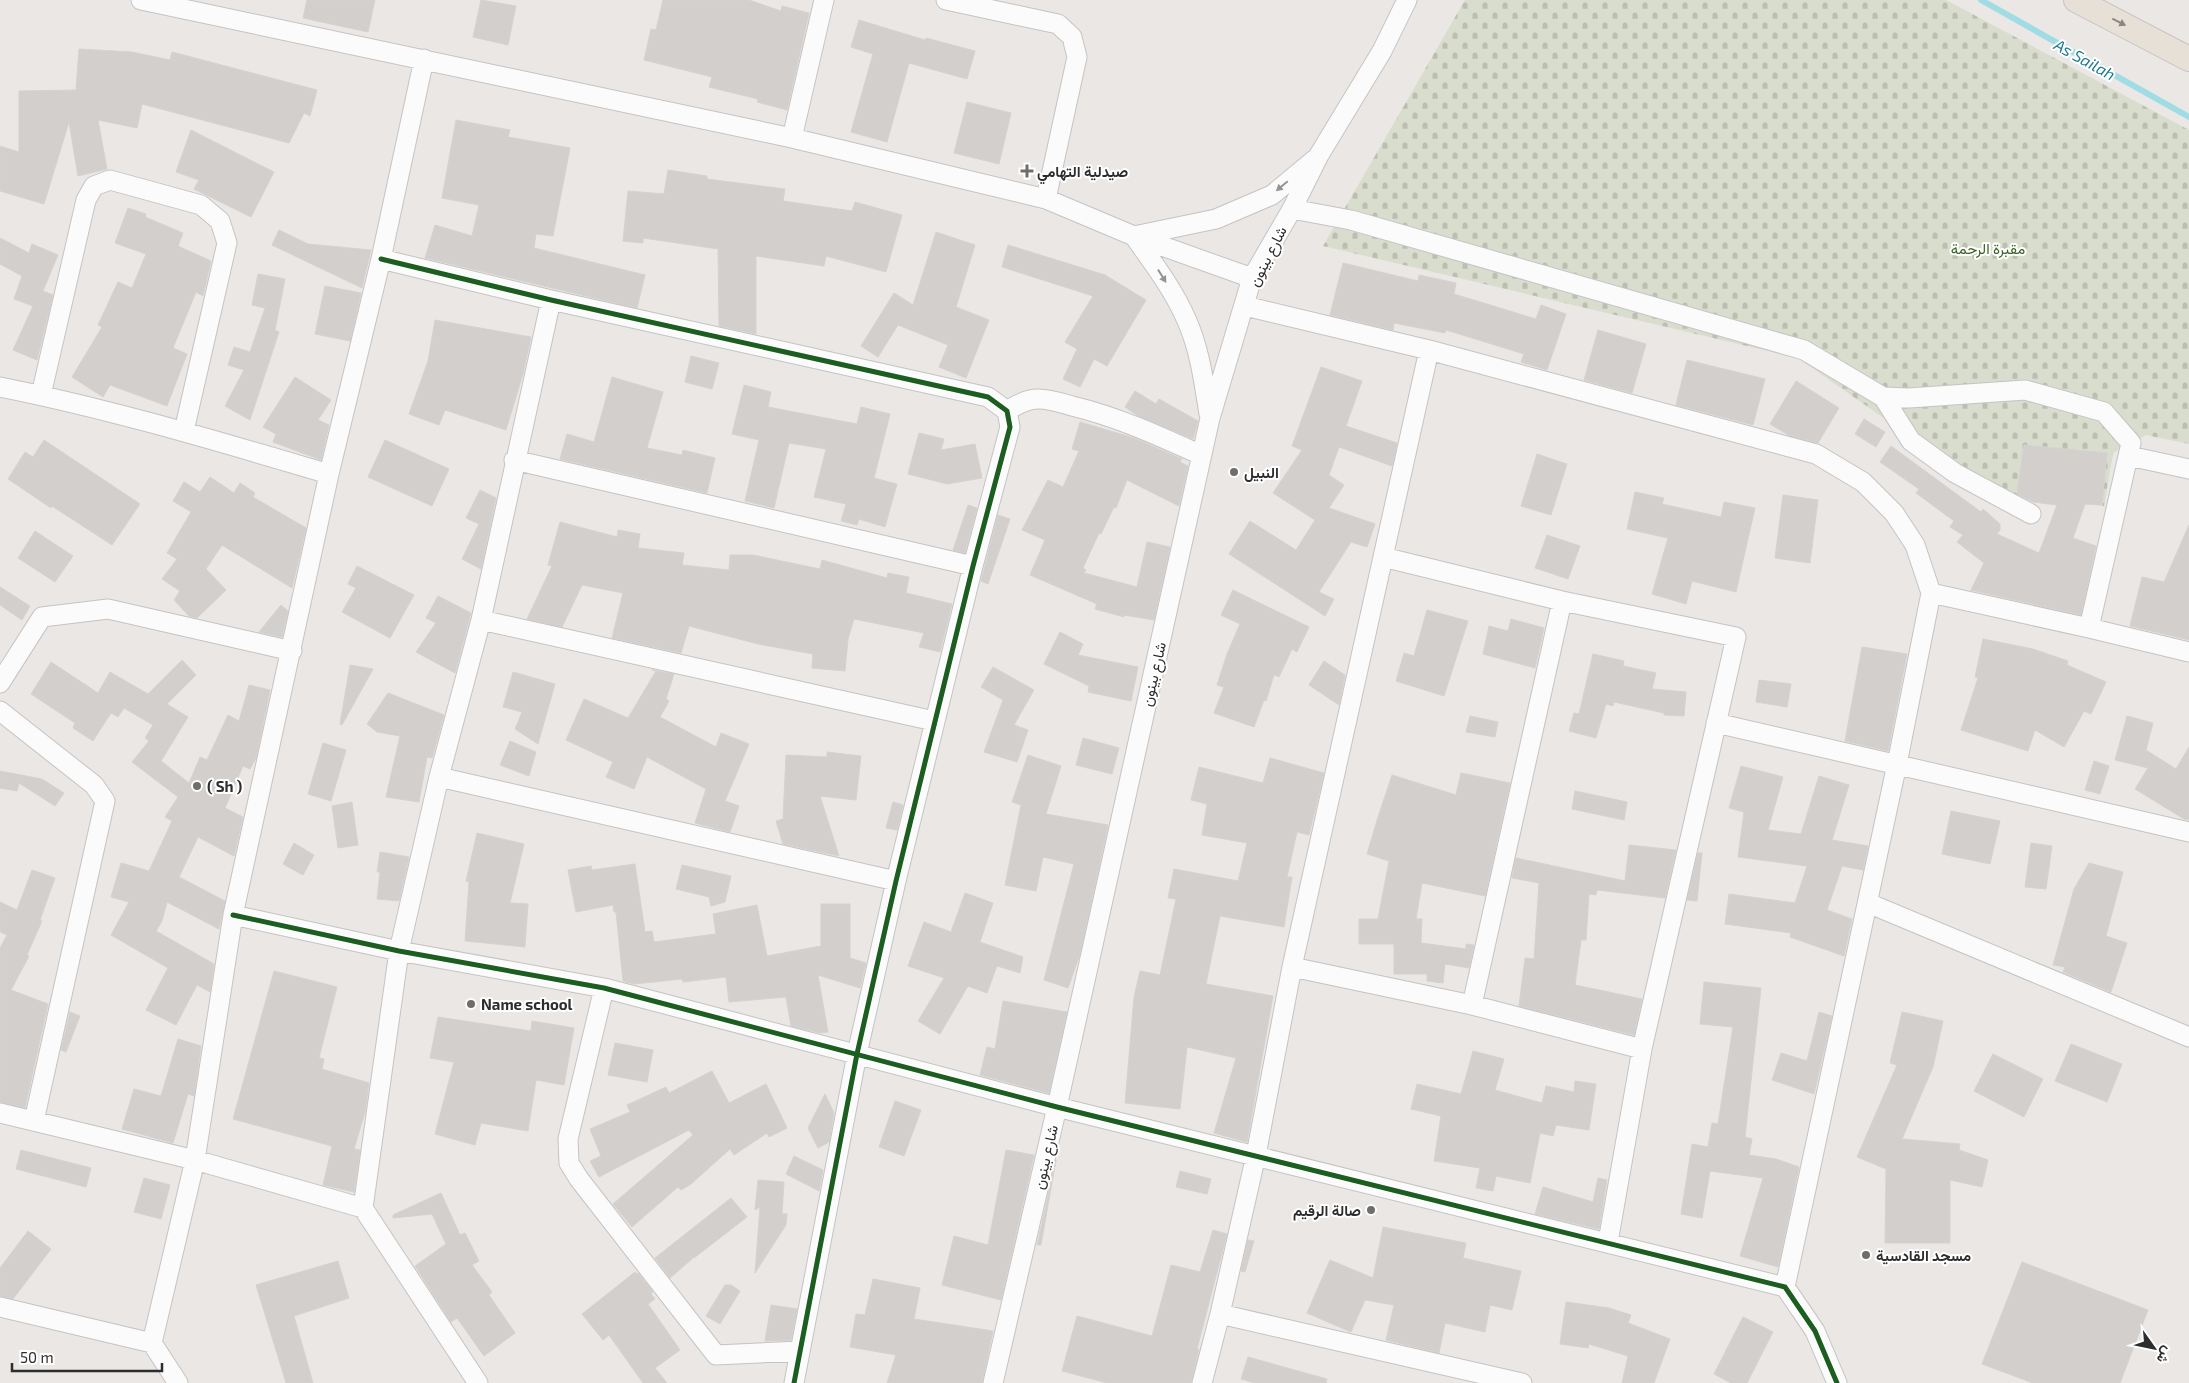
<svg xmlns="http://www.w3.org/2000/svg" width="2189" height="1383" font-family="'Exo 2',Vazirmatn,sans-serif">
	<defs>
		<pattern id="cemetery-stones" width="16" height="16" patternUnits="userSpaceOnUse" patternTransform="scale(1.25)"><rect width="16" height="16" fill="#d9ddcd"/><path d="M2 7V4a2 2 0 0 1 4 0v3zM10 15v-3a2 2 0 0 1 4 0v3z" fill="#bbbeb0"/></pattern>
	</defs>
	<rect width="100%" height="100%" fill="#eae7e4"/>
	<path fill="url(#cemetery-stones)" d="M1465 0H1946L2189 130V444L2146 435 2113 453 2104 506 2001 494 1905 433 1798 358 1323 246Z"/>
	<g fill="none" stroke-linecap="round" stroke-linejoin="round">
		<path stroke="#a0dce3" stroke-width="6" d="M1981 0 2189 117"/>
	</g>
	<path fill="#d2cfcd" stroke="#d5d2d0" d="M307 0H375L368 32 303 18Z
		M481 0 516 6 508 45 473 37Z
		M663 0H749L781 11 782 6 809 13 787 110 757 102 758 99 709 87 712 77 644 60 651 29 656 30Z
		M859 20 925 40 926 38 975 51 967 79 909 63 887 142 851 132 873 54 851 47Z
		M79 49 132 52 170 60 172 52 317 90 310 116 304 113 289 143 142 104 137 128 98 120 107 169 78 176 69 122 44 204 0 191V146L19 152V91L76 90Z
		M967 102 1011 113 999 164 954 153Z
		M456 120 510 130 508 137 570 148 553 236 536 234 534 248 645 275 637 308 425 258 435 225 472 236 479 205 442 198Z
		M191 130 274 172 251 217 194 189 199 180 176 172Z
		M668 170 707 176V179L785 189 783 201 852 211 855 202 902 215 886 272 826 256 824 266 756 256V334L719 326 718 249 643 238V243L623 241 628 191 664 194Z
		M128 208 146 214 145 217 183 233 178 246 211 261 203 296 196 292 173 348 187 354 167 406 110 385 103 397 72 377 102 327 98 325 118 282 132 288 146 254 115 243Z
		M279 230 308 244 371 250 362 288 272 245Z
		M936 232 975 245 956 307 989 320 966 378 939 367 948 345 898 325 878 357 861 346 894 293 913 305Z
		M0 238 29 253 32 244 58 255 43 291 53 295 37 360 13 350 33 306 14 299 22 276 0 264Z
		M1008 245 1105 275 1146 300 1107 366 1094 359 1080 387 1063 379 1077 349 1065 342 1093 296 1002 267Z
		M1343 263 1418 281 1419 275 1456 283 1454 294 1536 319 1541 305 1566 314 1547 370 1521 362 1524 354 1446 330 1445 333 1394 323 1393 330 1330 315Z
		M258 274 285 279 275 330 279 332 250 420 225 406 244 370 228 365 234 347 250 352 265 308 252 305Z
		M325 286 361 293 350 341 315 334Z
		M435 320 531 337 523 374 506 430 445 410 439 425 409 414 428 361Z
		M1598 330 1646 344 1632 393 1584 380Z
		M691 356 719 363 712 389 685 382Z
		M1687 360 1765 379 1753 425 1676 405Z
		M1321 367 1362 381 1346 426 1397 443 1392 466 1339 447 1329 475 1344 485 1329 508 1375 524 1367 547 1351 542 1319 592 1334 599 1325 616 1229 554 1250 521 1296 550 1315 520 1273 493 1302 450 1292 446Z
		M295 377 331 400 318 420 329 425 321 460 273 442 276 434 263 427Z
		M612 377 663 392 647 448 682 455 683 450 715 458 707 493 560 459 567 434 594 442Z
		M1796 381 1839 408 1818 443 1790 436 1770 424Z
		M744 385 771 392 768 407 857 424 861 407 890 414 874 478 897 484 885 527 859 519 857 525 841 521 846 504 814 497 826 449 789 443 774 508 745 501 759 440 732 434Z
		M1135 391 1156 404 1159 399 1198 421 1193 439 1138 416 1125 407Z
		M1864 419 1885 432 1876 447 1855 434Z
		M1080 422 1134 438 1182 459 1180 462 1188 466 1179 506 1127 480 1116 508 1114 507 1101 534 1099 533 1083 568 1086 570 1084 573 1137 587 1147 542 1170 547 1154 620 1124 615V617L1095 609 1097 604 1030 575 1045 540 1022 530 1048 480 1063 487 1079 451 1072 449Z
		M919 433 944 439 941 450 975 444 982 478 947 484 908 474Z
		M44 440 140 504 112 545 52 506 51 508 8 479 25 452 33 457Z
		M385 440 449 469 432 506 368 477Z
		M2024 445 2107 453 2102 505 2085 504 2073 538 2096 546 2081 615 1971 590 1984 563 1957 542 1963 535 1950 527 1954 521 1916 493 1919 489 1880 462 1891 446 1981 512 1983 509 2000 524V530L1997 534 2039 553 2057 505 2033 502 2017 494Z
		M1537 454 1567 464 1551 515 1521 506Z
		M210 477 234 493 240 483 255 493 253 497 306 528 292 588 222 545 206 569 226 590 197 618 189 616 174 600 180 591 162 579 177 559 167 553 191 512 173 501 184 482 200 492Z
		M480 490 496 498 481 569 462 559 479 524 466 518Z
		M1635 492 1664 498 1662 504 1721 517 1724 502 1755 508 1736 592 1692 581 1686 604 1652 594 1668 538 1627 529Z
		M1783 495 1818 500 1810 563 1775 558Z
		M968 505 977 508 965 553 953 550Z
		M998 515 1010 519 988 584 981 581Z
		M560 522 617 537 618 530 640 534 638 548 684 553 682 565 729 570 730 555H753L820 569 822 560 887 578 888 573 909 577 906 593 952 604 940 652 919 647 924 633 854 619 848 639 845 671 812 668 813 654 758 644 689 626 681 653 612 638 623 593 582 585 562 627 527 619 552 566 548 565Z
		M2189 525V640L2130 626 2142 577 2164 582Z
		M35 531 73 556 55 582 18 558Z
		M1547 535 1580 546 1568 579 1535 568Z
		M357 566 414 595 390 638 342 612 356 588 348 584Z
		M0 587 30 606 22 620 0 605Z
		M1233 590 1309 627 1297 652 1292 649 1279 677 1274 675 1266 701 1264 700 1254 727 1214 713 1224 687 1217 685 1227 654 1240 624 1221 615Z
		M438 596 471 613 455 673 416 652 436 623 426 618Z
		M281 605 288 611 282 637 259 632Z
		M1427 610 1468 621 1444 696 1396 681 1404 653 1414 656Z
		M1511 619 1544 628 1535 668 1483 654 1489 626 1508 631Z
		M1060 632 1083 644 1078 655 1138 667 1131 701 1088 692 1089 686 1044 664Z
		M1983 639 2033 649 2068 661 2067 665 2106 682 2091 714 2084 711 2064 747 2035 730 2028 751 1961 730 1978 678 1975 677Z
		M1862 647 1907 654 1888 751 1845 741Z
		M1593 654 1624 661 1623 666 1656 673 1652 689 1686 692 1684 716 1664 715V713L1614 702 1613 706 1606 704 1596 738 1569 731 1574 713 1579 714Z
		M182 660 196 675 167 704 188 717 161 761 189 783 200 757 207 760 228 715 239 721 249 685 270 690 256 758 250 769 243 766 225 808 243 817 234 856 198 837 179 877 225 901 219 929 167 902 162 921 156 931 214 964 210 992 197 985 176 1025 146 1010 168 968 111 935 129 902 111 897 121 863 149 871 172 821 165 817 178 797 132 762 149 741 145 738 153 725 124 708 118 717 111 713 93 741 73 728 75 723 31 694 51 662 98 693 110 672 148 694Z
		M1324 661 1345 675 1339 705 1309 685Z
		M350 665 373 669 342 725 340 724Z
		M993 667 1034 690 1014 725 1028 730 1017 762 984 752 1003 700 981 687Z
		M652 670 674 674 666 699 669 701 660 717 716 747 721 733 749 744 725 801 739 806 730 832 695 823 706 789 647 757 634 789 606 777 613 762 566 740 584 699 628 718 656 671Z
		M513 672 555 684 538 744 515 729 522 712 503 707Z
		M1759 680 1791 684 1787 707 1756 702Z
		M388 693 444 715 432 758 427 757 419 802 386 797 400 736 377 732 367 724Z
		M1470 716 1498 722 1495 737 1466 732Z
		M2127 716 2153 723 2146 750 2176 769 2189 747V820L2184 819 2135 789 2148 768 2115 760Z
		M1083 738 1119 748 1112 774 1076 765Z
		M510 741 536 752 529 776 500 765Z
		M323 743 346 750 331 801 308 794Z
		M827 752 861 756 856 800 820 796 839 856 783 844 776 821 783 819 786 755 827 757Z
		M1028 755 1061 766 1046 814 1108 825 1080 954 1068 988 1044 980 1074 864 1043 857 1036 891 1005 885 1021 805 1012 802Z
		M1270 758 1324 773 1309 835 1297 832 1287 877H1292L1284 927 1220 916 1206 984 1273 996 1247 1142 1214 1133 1236 1058 1187 1047 1180 1109 1125 1103 1134 997 1140 971 1160 975 1176 899 1168 898 1174 869 1238 881 1247 843 1202 835 1207 804 1191 800 1199 767 1263 783Z
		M2094 761 2109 766 2100 794 2085 790Z
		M1741 766 1783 777 1768 830 1801 834 1819 776 1849 785 1832 840 1868 846 1863 870 1842 866 1827 910 1852 919 1844 956 1790 937 1791 933 1725 924 1729 894 1795 903 1807 866 1738 857 1744 812 1729 808Z
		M0 771 42 779 64 793 55 806 19 783 17 791 0 788Z
		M1461 773 1510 783 1485 896 1422 883 1416 919H1422L1421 943 1466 949V944L1474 945 1469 968 1445 964 1443 983 1427 981V974H1394V944H1359V919H1378L1389 861 1367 854 1378 817 1392 775 1456 795Z
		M1575 791 1627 802 1624 820 1572 809Z
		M352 802 358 845 338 848 332 806Z
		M893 802 903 805 897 830 886 828Z
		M1951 811 2000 821 1990 864 1942 854Z
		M477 833 524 844 510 903 528 904 525 947 465 941 469 882 466 881Z
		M294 843 314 855 303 875 283 864Z
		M2031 843 2052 846 2046 889 2025 887Z
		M1629 845 1676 850 1665 898 1597 890 1596 895 1589 894 1586 940H1581L1575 985 1642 999 1634 1035 1519 1006 1525 958 1534 959 1539 883 1512 878 1516 858 1625 881Z
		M380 852 409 857 399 901 377 899 380 872H377Z
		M1698 853H1702L1697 901 1687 900Z
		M2089 863 2123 872 2106 936 2127 943 2111 992 2063 972 2065 967 2053 965 2074 889Z
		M635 864 645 932 652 931 654 942 716 934 713 914 757 905 767 956 821 946V904H850V958L866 963 860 988 818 975 828 1032 820 1033 791 1026 786 997 729 1002 726 977 683 982 682 979 634 984 623 981 616 912H614L613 905 576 912 568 870 591 866 592 870Z
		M682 865 731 876 725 902 711 906 709 897 676 889Z
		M32 870 55 878 40 920 42 921 27 955 29 956 11 990 48 1004 25 1108 0 1102V948L7 935 0 932V902L17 910Z
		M965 893 993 903 980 942 1023 957 1020 973 997 966 987 993 968 986 940 1034 918 1021 944 978 908 966 924 922 951 932Z
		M274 971 337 987 319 1058 324 1059 322 1069 369 1083 365 1112 354 1149 360 1150 354 1192 323 1185 332 1146 233 1119Z
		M1704 982 1761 988 1745 1137 1752 1139 1749 1155 1776 1159 1799 1167 1778 1267 1740 1256 1763 1178 1710 1171 1702 1218 1681 1214 1692 1144 1708 1147 1712 1123 1718 1124 1733 1027 1700 1024Z
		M1003 1001 1067 1012 1049 1093 980 1075 987 1047 995 1049Z
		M70 1012 80 1016 66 1052 61 1050Z
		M1819 1012 1832 1016 1814 1094 1772 1080 1781 1053 1807 1061Z
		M1902 1012 1943 1021 1933 1067 1902 1139 1960 1144 1959 1150 1988 1160 1982 1187 1950 1180V1243H1885L1886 1169 1857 1157 1897 1065 1890 1063Z
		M438 1017 531 1031 532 1021 574 1028 564 1085 536 1080 528 1131 481 1123 475 1145 435 1134 454 1062 430 1058Z
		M178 1039 201 1046 194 1096 188 1094 173 1143 122 1129 134 1089 161 1096Z
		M615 1043 653 1050 647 1082 608 1075Z
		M2071 1044 2122 1064 2107 1102 2055 1081Z
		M1473 1051 1504 1059 1495 1090 1542 1103 1546 1086 1574 1092 1575 1081 1596 1084 1589 1130 1556 1125 1553 1136 1540 1133 1530 1183 1496 1176 1493 1191 1476 1188 1480 1168 1434 1161 1441 1116 1411 1109 1417 1084 1461 1094Z
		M1993 1054 2043 1079 2024 1117 1974 1091Z
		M712 1071 729 1103 766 1084 787 1128 769 1137 767 1133 734 1155 730 1149 691 1184 681 1190 678 1187 632 1227 613 1204 693 1135 689 1130 599 1177 590 1161 601 1156 590 1129 630 1112 627 1105 666 1087 669 1093Z
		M825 1094 834 1113 829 1142 818 1148 808 1128Z
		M895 1101 921 1110 904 1156 879 1147Z
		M21 1150 91 1168 86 1187 16 1169Z
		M1006 1150 1034 1155 1001 1300 942 1285 954 1236 988 1245Z
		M794 1156 823 1170 819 1191 786 1174Z
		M1056 1160 1041 1245H1037Z
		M1180 1171 1211 1179 1207 1194 1176 1187Z
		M144 1178 170 1185 161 1219 134 1212Z
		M1598 1178 1607 1180 1599 1229 1535 1214 1543 1187 1593 1202Z
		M758 1180 784 1182 782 1214H787L786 1225 755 1273 760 1207 755 1210Z
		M441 1193 460 1235 465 1233 479 1261 472 1265 492 1292 489 1295 515 1333 484 1356 457 1318 451 1322 415 1266 446 1244 432 1214 393 1218V1215Z
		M731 1198 747 1217 694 1258 689 1257 692 1259 670 1278 655 1258Z
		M1383 1227 1466 1243 1463 1258 1521 1271 1512 1310 1490 1305 1485 1332 1445 1323 1439 1353 1386 1340 1394 1305 1365 1300 1351 1332 1307 1313 1330 1260 1373 1278Z
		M1213 1230 1227 1234 1197 1349H1199L1191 1383H1107L1062 1371 1077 1316 1152 1336 1171 1265 1200 1272Z
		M28 1231 51 1249 13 1299 0 1296V1268Z
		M1248 1240 1254 1241 1245 1272 1241 1271Z
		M338 1261 349 1298 294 1316 313 1383H286L256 1285Z
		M2022 1262 2148 1310 2120 1383H2033L1982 1364Z
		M635 1272 636 1274 638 1273 653 1292 651 1294 655 1299 648 1304 680 1350 655 1368 667 1383H643L609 1335 603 1340 582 1314Z
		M873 1279 920 1288 914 1319 993 1331 982 1383H887L896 1355 850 1347 856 1314 865 1315Z
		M725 1285H731L740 1291 720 1324 706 1316Z
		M1566 1302 1609 1308 1631 1315 1628 1323 1670 1339 1654 1383H1622L1628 1356 1589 1344 1588 1348 1560 1344Z
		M771 1305 797 1309 791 1340 765 1341Z
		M1743 1317 1773 1332 1747 1383H1731L1714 1374Z
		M1248 1357 1327 1379 1326 1383H1255L1241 1379Z"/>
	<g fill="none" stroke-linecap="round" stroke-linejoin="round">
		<g stroke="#c4c4c4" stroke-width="21">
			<path id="minor" d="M141 0 792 138 1046 199 1134 236 1252 278
				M946 0 1058 24 1072 37 1077 57 1046 199
				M792 138 824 0
				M1292 209 1351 220 1804 350 1883 397 1909 398 2025 390 2104 412 2131 443 2089 628
				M1134 236 1216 219 1272 195 1314 160
				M1134 236C1153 263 1174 290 1187 321 1200 350 1204 383 1209 414
				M381 259 551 300 988 397 1007 411 1010 427 973 566 896 881 857 1054 794 1383
				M1245 306 1429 350 1816 454 1863 482 1894 513 1915 545 1931 593 1897 764 1785 1287
				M0 387C111 409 220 442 329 474
				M41 395 86 200 94 186 110 180 201 205 220 221 227 243 184 431
				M1883 397 1911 441 1955 473 2031 514
				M1007 411C1016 405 1027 399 1038 399 1050 399 1062 403 1072 406 1118 417 1159 436 1201 455
				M2129 456 2189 469
				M514 460 973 566
				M1383 557 1562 601 1736 637 1642 1049 1608 1242
				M1931 593 2089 628 2189 652
				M481 620 934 721
				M0 683 42 617 108 609 292 651
				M0 711 94 785 105 801 34 1121
				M1716 723 2189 832
				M439 777 896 881
				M1868 903 2189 1037
				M233 915 399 951 604 988 1057 1107 1785 1287 1815 1331 1837 1383
				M1292 967 1472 1005 1642 1049
				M604 988 568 1139 569 1163 579 1179 716 1355 799 1351
				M1472 1005 1562 601
				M0 1113 195 1160 363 1208 478 1383
				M363 1208 399 951 439 777 481 620 551 300
				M0 1307 152 1343 178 1383
				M1220 1314 1522 1383
				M152 1343 195 1160 233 915 329 474 381 259 424 59
				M993 1383 1057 1107 1210 418 1252 278 1292 209 1319 155 1382 51 1407 0
				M1202 1383 1220 1314 1256 1155 1292 967 1429 350"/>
		</g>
		<g stroke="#c6c4c3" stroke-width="26">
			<path id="major" d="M2076 0 2189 59"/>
		</g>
		<use href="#minor" stroke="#fcfbfb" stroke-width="19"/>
		<use href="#major" stroke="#e6e0d7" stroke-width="24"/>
		<g stroke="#fff" stroke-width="8">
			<path id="cycleway" d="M381 259 551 300 988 397 1007 411 1010 427 973 566 896 881 857 1054 794 1383
				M233 915 399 951 604 988 1057 1107 1785 1287 1815 1331 1837 1383"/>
		</g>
		<use href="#cycleway" stroke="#1b5e20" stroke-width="5"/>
	</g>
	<defs><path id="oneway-solid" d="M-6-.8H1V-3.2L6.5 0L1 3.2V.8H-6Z" transform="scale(1.25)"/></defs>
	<use fill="#8a8682" href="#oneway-solid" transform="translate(2119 22) rotate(27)"/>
	<g fill="#949494">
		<use href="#oneway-solid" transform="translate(1282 186) rotate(140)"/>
		<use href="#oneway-solid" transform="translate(1162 276) rotate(58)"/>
	</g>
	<g fill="#6f6e6d" stroke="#fff" stroke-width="2">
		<path d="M1024.5 163.5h5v5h5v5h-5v5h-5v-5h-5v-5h5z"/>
		<circle cx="1234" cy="472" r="5"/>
		<circle cx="197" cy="786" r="5"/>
		<circle cx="471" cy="1004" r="5"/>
		<circle cx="1371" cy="1210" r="5"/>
		<circle cx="1866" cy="1255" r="5"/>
	</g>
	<g text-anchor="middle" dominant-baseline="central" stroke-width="4" stroke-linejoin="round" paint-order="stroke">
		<g font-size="15" font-weight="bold" fill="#2d2d2d" stroke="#fff" text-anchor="start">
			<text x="1037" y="171">صيدلية التهامي</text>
			<text x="1244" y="472">النبيل</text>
			<text x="207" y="786">( Sh )</text>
			<text x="481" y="1004">Name school</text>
			<text x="1361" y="1210" text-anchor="end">صالة الرقيم</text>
			<text x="1876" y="1255">مسجد القادسية</text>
		</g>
		<g font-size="15" fill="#3a6423" stroke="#fff">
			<text x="1988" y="248">مقبرة الرحمة</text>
		</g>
		<g font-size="15" fill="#2d2d2d" stroke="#fff">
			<text transform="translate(1267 256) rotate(-63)">شارع بينون</text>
			<text transform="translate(1153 674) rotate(-77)">شارع بينون</text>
			<text transform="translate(1045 1157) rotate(-77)">شارع بينون</text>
		</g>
		<g font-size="16" font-style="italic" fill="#1c7a92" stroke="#fff">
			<text transform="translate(2085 59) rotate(29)">As Sailah</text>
		</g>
	</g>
	<g transform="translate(2154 1348) rotate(123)" stroke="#ffffff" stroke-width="4" paint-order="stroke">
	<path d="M0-4L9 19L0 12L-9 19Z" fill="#2d2d2d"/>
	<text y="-8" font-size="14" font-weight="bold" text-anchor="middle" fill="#2d2d2d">ش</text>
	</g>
	<path d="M12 1363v8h150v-8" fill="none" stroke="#2d2d2d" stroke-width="2.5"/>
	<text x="20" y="1363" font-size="15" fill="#2d2d2d" stroke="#ffffff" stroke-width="4" paint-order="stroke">50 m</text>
</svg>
